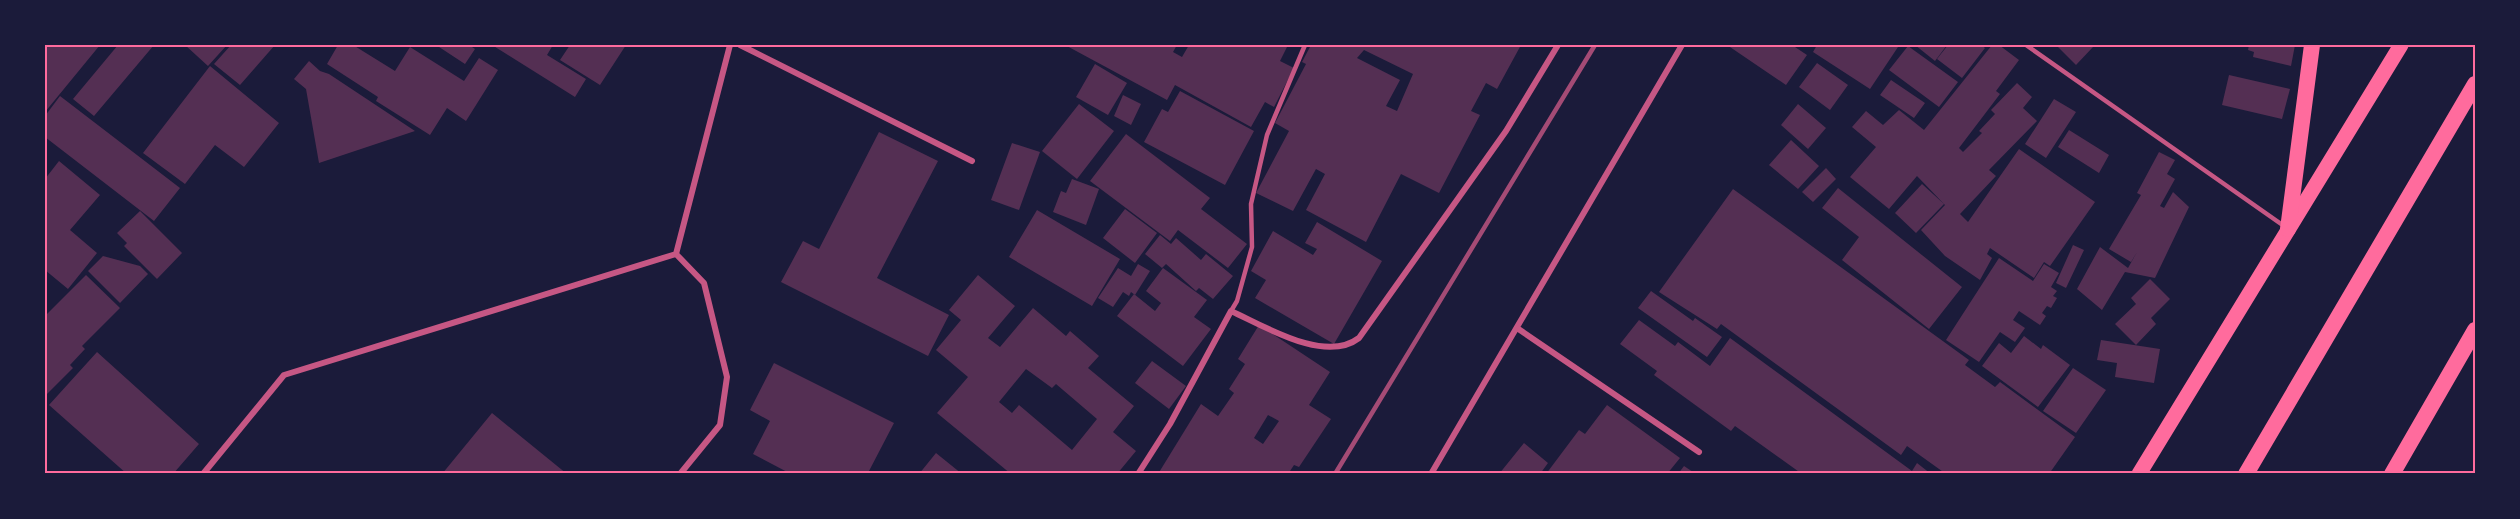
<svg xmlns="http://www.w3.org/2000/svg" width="2520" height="519" font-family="'Exo 2',sans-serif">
	<rect width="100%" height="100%" fill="#1b1b3a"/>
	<path fill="#542f53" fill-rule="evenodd" d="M45 45H100L45 112Z
		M118 45H154L94 116 73 99Z
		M185 45H227L208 66Z
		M231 45H275L240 85 214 64Z
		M338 45H353L395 71 410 47 464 81 479 58 498 70 466 121 447 108 430 135 376 101 378 97 327 64Z
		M436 45H469L475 49 465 64Z
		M492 45H553L547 55 586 79 575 97Z
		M570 45H626L600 85 560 60Z
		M1065 45H1177L1173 52 1182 57 1189 45H1288L1280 61 1294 68 1274 107 1265 102 1251 127 1175 85 1167 100Z
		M1311 45H1521L1497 89 1486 83 1471 111 1480 115 1439 193 1401 174 1366 242 1306 210 1325 174 1316 169 1293 211 1256 193 1289 131 1275 123 1306 64 1302 62ZM1364 50 1413 74 1397 111 1386 106 1400 80 1357 58Z
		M1727 45H1792L1807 55 1786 85Z
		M1817 45H1894L1898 47 1870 89 1813 52Z
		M1915 45H1947L1935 61Z
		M1948 45H1981L1985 48 1962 78 1937 59Z
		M1992 45H1999L2019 60 1996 91 2000 94 1959 148 1963 152 1982 133 1979 131 1995 114 1991 110 2017 83 2032 97 2023 108 2037 121 1989 170 1996 176 1960 214 1968 222 2019 149 2095 202 2050 266 2044 262 2034 278 1990 248 1987 254 1992 258 1980 280 1945 256 1921 230 1945 205 1917 176 1889 209 1850 177 1876 147 1852 127 1866 111 1883 125 1899 110 1924 130Z
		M2056 45H2091L2093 47 2076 65Z
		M2249 45H2295L2291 66 2253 57 2254 52 2248 50Z
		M1908 46 1958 82 1939 107 1889 70Z
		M309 61 320 71 329 74 415 131 319 163 306 89 294 79Z
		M1817 63 1848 85 1830 110 1799 87Z
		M1095 64 1127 83 1108 115 1076 97Z
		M210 66 279 123 244 167 215 145 185 184 143 153Z
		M2229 75 2290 89 2282 119 2222 105Z
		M1891 80 1925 103 1914 118 1880 95Z
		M1180 91 1254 131 1225 185 1144 142 1162 109 1168 112Z
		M1123 95 1141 104 1131 125 1114 116Z
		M60 96 180 188 154 221 45 137V116Z
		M2054 99 2076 112 2046 158 2025 144Z
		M1079 104 1114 131 1077 179 1042 151Z
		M1798 104 1826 128 1808 149 1781 125Z
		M2069 130 2109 155 2099 173 2058 147Z
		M879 132 938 161 877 278 949 315 928 356 781 282 803 241 819 249Z
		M1126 134 1210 198 1201 209 1247 244 1228 268 1178 230 1170 241 1090 181Z
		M1791 140 1819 166 1798 189 1769 165Z
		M1012 143 1040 152 1019 210 991 200Z
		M2159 152 2175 160 2167 174 2175 179 2160 206 2164 208 2173 192 2189 207 2155 278 2125 272 2102 310 2077 289 2100 247 2128 268 2137 252 2131 262 2109 249 2141 195 2137 193Z
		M59 161 100 195 70 230 97 253 68 289 45 270V179Z
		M1826 168 1836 179 1813 202 1802 192Z
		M1072 179 1099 189 1086 225 1053 212 1061 191 1066 193Z
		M1922 184 1944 204 1916 233 1895 213Z
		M1838 188 1962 287 1929 329 1842 260 1859 237 1822 208Z
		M1733 189 1969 360 1965 365 1995 387 2000 382 2075 437 2049 474H1946L1907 446 1901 455 1721 324 1717 329 1659 292Z
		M1125 209 1157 233 1135 263 1103 238Z
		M1037 210 1120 259 1092 306 1009 257Z
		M140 211 182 253 157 279 124 246 127 243 117 233Z
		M1317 222 1382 261 1334 344 1255 298 1266 280 1251 271 1273 231 1313 255 1317 249 1305 243Z
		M1160 235 1171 244 1176 238 1201 260 1206 254 1233 276 1213 299 1199 288 1196 291 1166 264 1162 268 1145 254Z
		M2073 245 2084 250 2066 288 2056 283Z
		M103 256 140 266 148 274 120 303 88 271Z
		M1999 258 2033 281 2044 264 2059 273 2051 287 2057 291 2053 296 2057 298 2051 308 2047 306 2042 313 2046 316 2040 325 2019 311 2013 320 2025 328 2015 342 2000 332 1979 362 1946 340Z
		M1138 264 1150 271 1135 295 1131 292 1129 296 1123 292 1113 307 1098 298 1118 268 1131 276Z
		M1163 268 1207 300 1194 317 1211 329 1183 366 1117 316 1134 294 1155 311 1161 303 1146 291Z
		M86 275 120 308 82 346 85 349 70 365 73 368 45 396V316Z
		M978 275 1015 306 988 338 1000 347 1033 308 1066 336 1070 331 1099 356 1088 368 1134 406 1113 432 1136 451 1117 474H1011L937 413 968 377 936 350 961 320 949 310ZM1026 369 1052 388 1056 384 1097 419 1072 450 1019 405 1012 413 999 402Z
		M2150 279 2170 299 2151 318 2156 324 2136 345 2115 324 2136 304 2131 298Z
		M1651 291 1693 321 1695 318 1722 337 1707 357 1638 308Z
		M1639 320 1675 346 1678 342 1710 366 1730 338 1912 471 1917 463 1931 474H1802L1735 426 1731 431 1654 375 1657 371 1620 344Z
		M1259 325 1330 372 1309 405 1331 419 1299 467 1294 465 1288 474H1158L1201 404 1218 416 1234 393 1229 389 1245 364 1238 359ZM1268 415 1279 421 1263 444 1254 438Z
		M2024 336 2041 349 2043 345 2070 365 2038 407 1982 366 1999 343 2011 353Z
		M2101 340 2160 349 2154 383 2115 377 2117 363 2097 360Z
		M97 352 199 444 173 474H127L49 405Z
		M1152 361 1186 386 1169 409 1135 383Z
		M774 363 894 423 869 471 875 474H791L753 454 770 421 750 410Z
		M2073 368 2106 390 2076 433 2043 411Z
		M1607 405 1680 458 1667 474H1546L1579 430 1585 434Z
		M492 413 567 474H442Z
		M1524 443 1548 463 1540 474H1499Z
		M936 453 962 474H919Z
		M1684 466 1696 474H1678Z"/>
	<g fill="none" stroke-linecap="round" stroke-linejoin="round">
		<path stroke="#c65784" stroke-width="4.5" d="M2026 45 2284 226
			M1231 311 1237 301 1252 247 1251 204 1267 135 1305 45"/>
		<path stroke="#c65784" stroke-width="6" d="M740 45 972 161
			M1517 328 1699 452
			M203 474 284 375 676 254
			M680 474 720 425 727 377 704 283 676 254 730 45
			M1138 474 1170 424 1231 311C1264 326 1325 364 1359 338L1506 131 1558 45
			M1431 474 1682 45"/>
		<path stroke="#ff6b9d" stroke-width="15" d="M2139 474 2401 45"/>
		<path stroke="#ff6b9d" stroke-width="16" d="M2288 229 2312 45
			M2246 474 2475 84
			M2392 474 2475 330"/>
		<path stroke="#a44b75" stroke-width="4.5" d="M1335 474 1595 45"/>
	</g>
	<rect width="2520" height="519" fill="none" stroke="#1b1b3a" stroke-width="93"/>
	<rect x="46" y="46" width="2428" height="426" fill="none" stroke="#ff6b9d" stroke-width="2"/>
</svg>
